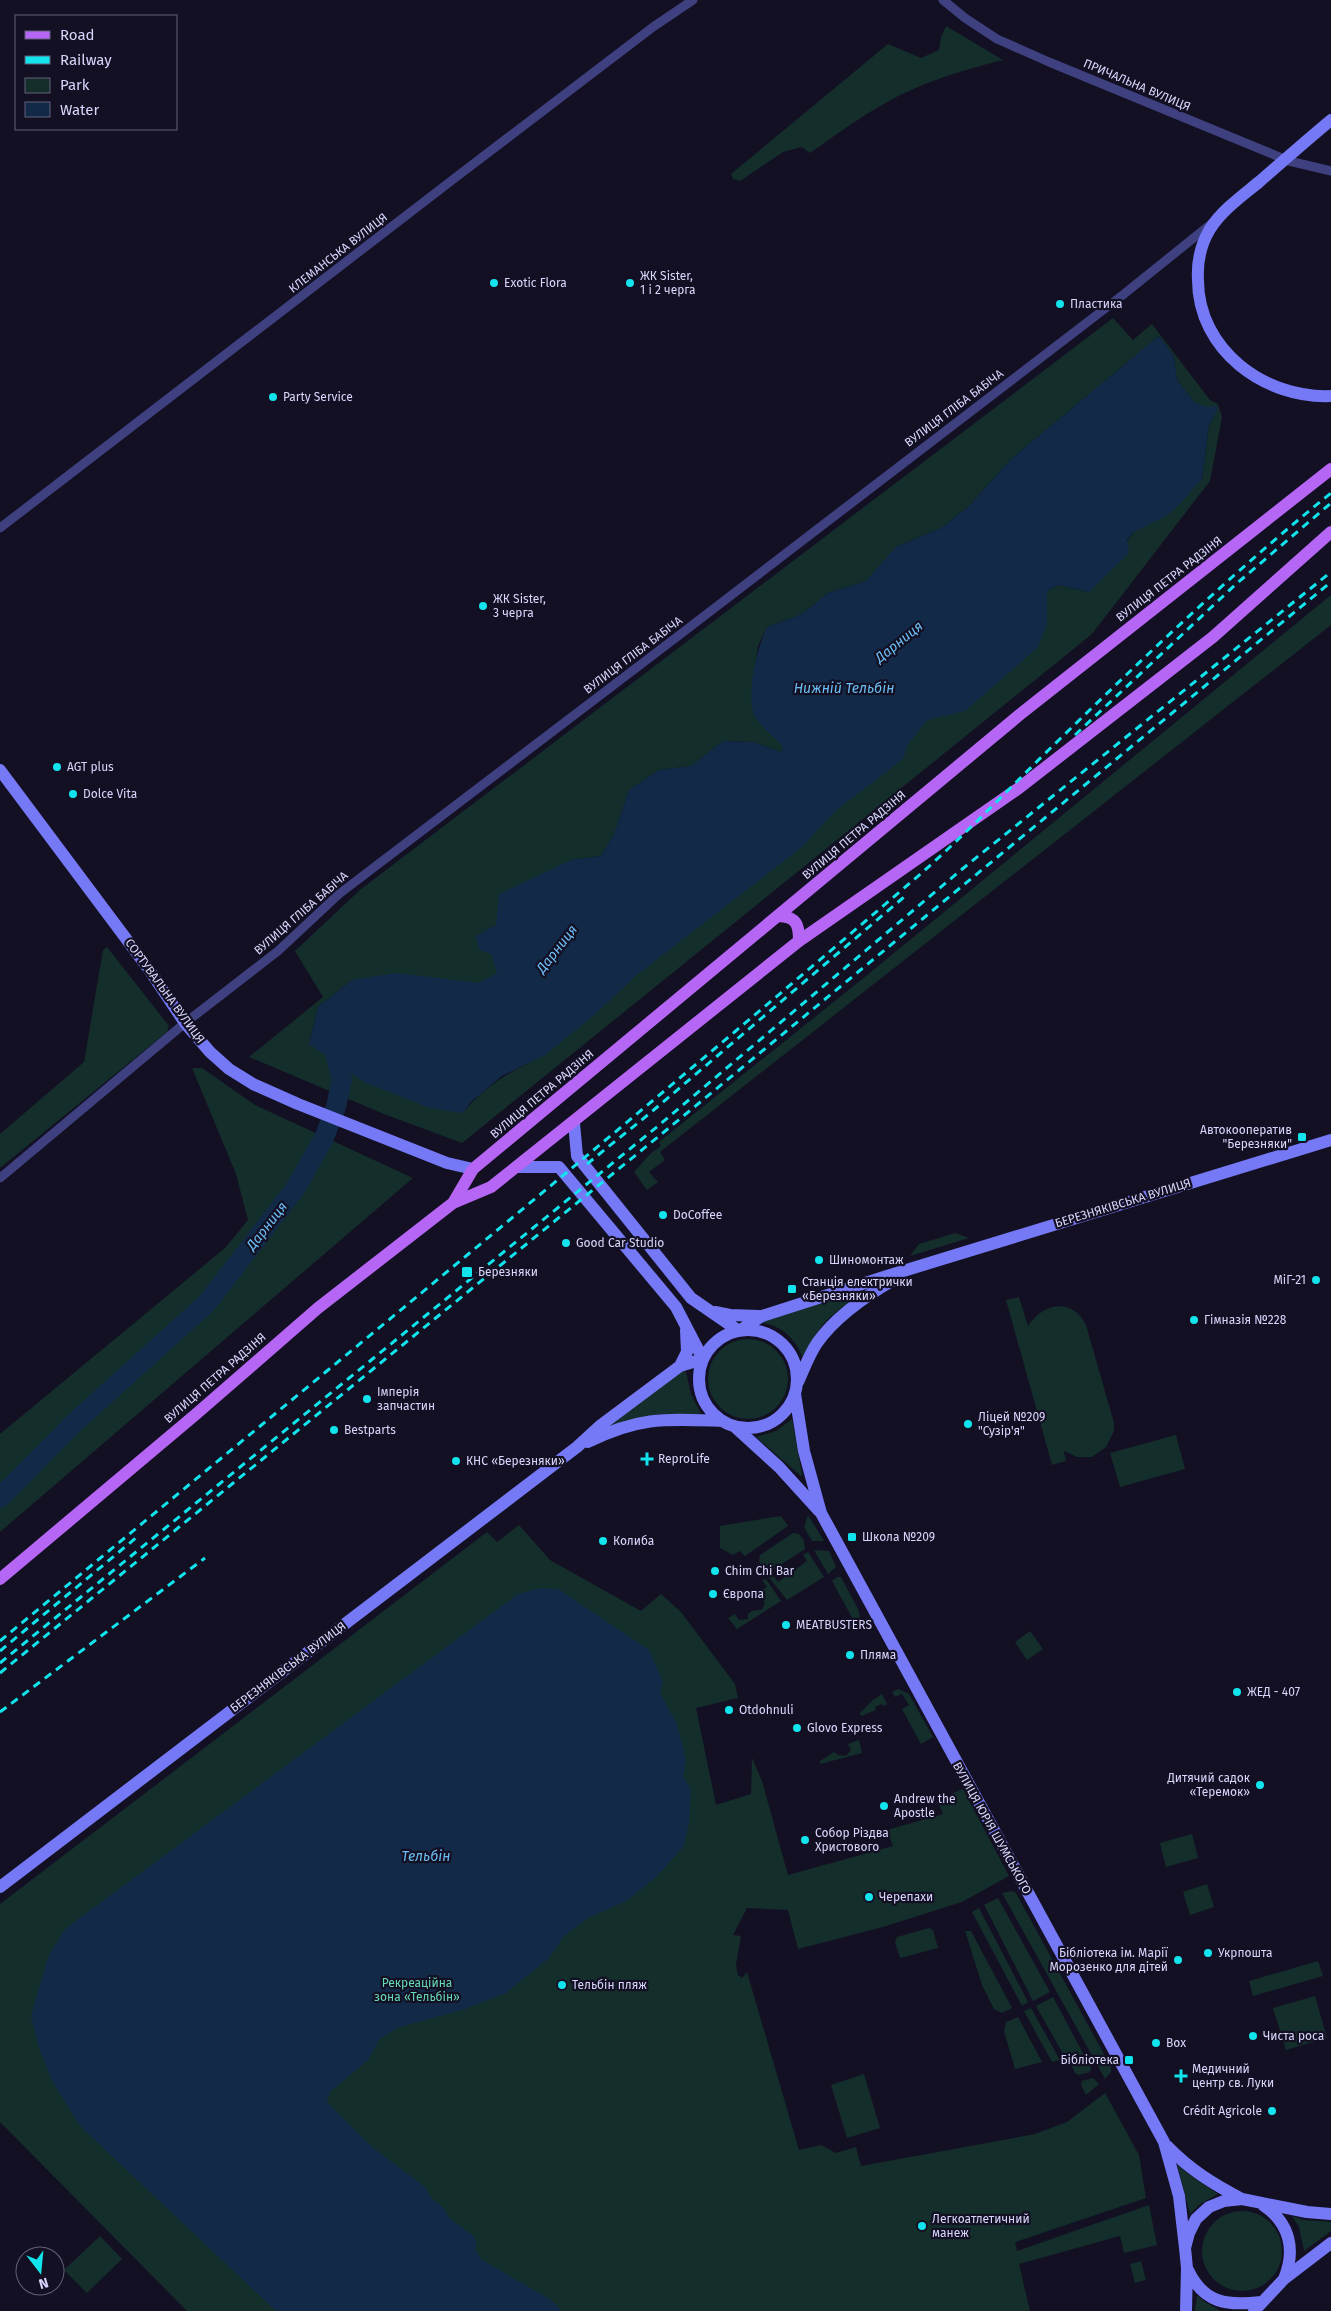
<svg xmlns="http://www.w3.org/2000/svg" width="1331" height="2311" font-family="'Fira Sans',sans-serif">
	<rect width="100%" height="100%" fill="#131024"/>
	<path fill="#142e2b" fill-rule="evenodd" d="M946 26 1003 60C959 71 916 84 877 108 854 121 832 138 810 153L802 147 783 152 740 181 733 179 731 174 888 44 921 58 939 50 941 37Z
		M1113 318 1133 340 1152 324 1210 400 1218 404 1222 417 1210 481 1092 634 462 1143 384 1114 249 1057 323 997 295 951 361 889ZM1159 336 1174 356 1177 380 1195 403 1217 411 1209 425 1202 479 1148 524 1134 532 1089 592 1058 585 1047 591V625L820 767 476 936 496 925 571 860 601 856 614 834 629 790 659 770 691 766 723 741 753 742 781 752 784 747 754 716 752 688 758 646 767 627 802 614 828 593 866 581 896 547 943 527 970 505 1010 460ZM352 980 542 1056C512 1071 484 1086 463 1113L309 1044 318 1007Z
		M1331 595V625L660 1152 665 1160 649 1172 658 1182 647 1190 634 1172 650 1154 661 1146 659 1142 861 980Z
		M107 947 169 1026 167 1032 0 1168V1134L84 1062 103 950Z
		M192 1068H202L255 1105 413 1178 0 1532V1434L225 1248 248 1220 236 1174Z
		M955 1233 969 1238 910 1256 919 1244Z
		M863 1290 864 1292C855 1300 844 1305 835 1313 820 1324 812 1341 803 1358 795 1339 784 1327 763 1323L762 1321Z
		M1019 1297 1028 1326C1043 1303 1072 1297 1086 1325L1114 1423V1431L1106 1447 1092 1457H1077L1064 1451 1066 1461 1052 1465 1006 1300Z
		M708 1379a40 40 0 1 1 80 0a40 40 0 1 1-80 0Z
		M682 1371 686 1372 691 1394 701 1414H658L608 1427Z
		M792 1419 802 1474 801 1476 756 1437 776 1431Z
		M1176 1435 1185 1469 1120 1487 1110 1453Z
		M808 1515 824 1541H812L804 1527Z
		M781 1516 788 1526 745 1556 740 1551 733 1555 720 1548V1526Z
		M519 1525 550 1560 641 1611 661 1594 681 1612 735 1684 738 1698 696 1708 716 1805 751 1794 752 1758 762 1781 788 1875 893 1846 887 1830 943 1814 937 1800 963 1789 1009 1876 962 1902 883 1927 798 1949 788 1910 747 1908 733 1935 741 1936 736 1965 738 1975 742 1978 747 1972 799 2150 821 2145 836 2153 856 2147 861 2166 1035 2134 1067 2122 1105 2093 1139 2155 1146 2198 1015 2242 1017 2251 1149 2205 1157 2245 1124 2253 1120 2236 1019 2264 1030 2311H187L0 2122V1904L487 1532 497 1542Z
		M793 1533 799 1534 804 1541 805 1549 771 1571 764 1570 759 1561 760 1555Z
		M814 1550 829 1551 836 1567 828 1574Z
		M808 1552 824 1577 787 1600 768 1576 772 1574 778 1582 807 1561 803 1555Z
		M837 1577H841L858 1609 860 1617 855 1623 832 1581Z
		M766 1579 781 1601 737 1629 728 1618 735 1614 739 1620 748 1619V1614L752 1611 763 1609 765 1601 758 1599 760 1595 758 1592 767 1587 762 1580Z
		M1030 1631 1043 1649 1027 1660 1015 1642Z
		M898 1689 909 1694 933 1737 921 1744 902 1709 909 1705 902 1694 895 1697 892 1692Z
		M882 1694 887 1704 883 1706 882 1704 875 1707 876 1710 861 1716 860 1713 873 1700Z
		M859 1740 862 1753 820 1764V1761L834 1752 838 1755 846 1756 851 1750 848 1744Z
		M1192 1834 1198 1858 1166 1867 1160 1843Z
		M1207 1884 1214 1907 1190 1915 1183 1892Z
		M1012 1891 1016 1893 1111 2067V2072L1105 2079 1002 1893Z
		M998 1898 1050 1992 1033 2001 984 1905Z
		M979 1908 1028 2002 1022 2006 972 1912Z
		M929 1928 933 1930 938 1948 900 1958 895 1942 897 1937Z
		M965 1931H971L1012 2008 1002 2013 994 2009 982 1985Z
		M1318 1961 1323 1976 1253 1996 1249 1981Z
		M1315 1996 1327 2038 1286 2050 1273 2008Z
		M1053 1997 1084 2055 1066 2059 1036 2006Z
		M1031 2008 1060 2060 1052 2062 1024 2011Z
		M1018 2017 1042 2062 1015 2069 1004 2031 1006 2022Z
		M1086 2059 1091 2068 1090 2072 1078 2075 1075 2073 1070 2062Z
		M864 2074 880 2128 847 2138 831 2085Z
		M1093 2078 1099 2084 1086 2095 1081 2085 1082 2081Z
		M1177 2164 1191 2176 1218 2194 1199 2205 1190 2214Z
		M1202 2251a40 40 0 1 1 80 0a40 40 0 1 1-80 0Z
		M1292 2216 1304 2220 1331 2222V2231L1304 2251 1299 2227Z
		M100 2236 122 2259 87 2293 64 2270Z
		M1141 2261 1146 2280 1135 2283 1130 2264Z
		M1197 2295 1205 2302 1221 2311H1195Z"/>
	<path fill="#122947" d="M1159 336 1174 356 1177 380 1195 403 1207 407 1218 406 1217 411 1209 425 1202 479 1180 504 1166 516 1134 532 1127 540 1129 553 1089 592 1058 585 1047 591V625L1037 648 965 711 927 720 907 746 903 759 834 812 802 847 638 974 593 1016 545 1055 502 1076 471 1102 463 1113 430 1108 364 1082 309 1044 318 1007 352 980 397 973 479 983 497 973 491 954 479 950 476 936 496 925 499 894 571 860 601 856 614 834 629 790 659 770 691 766 723 741 753 742 781 752 783 747C777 740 757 723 754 715 746 693 757 648 767 627L802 614 828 593 866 581 896 547 943 527 970 505 1010 460Z
		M541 1588 558 1589 649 1650 663 1682 660 1693 677 1724 686 1760 683 1776 691 1789 689 1824 683 1847 657 1876 628 1900 588 1918 564 1936 549 1958 506 1993 465 2009 397 2028 379 2040 368 2060 330 2092 327 2102 372 2147 425 2187 431 2198 443 2207 449 2218 472 2235 477 2242 475 2249 482 2260 551 2300 562 2311H276L80 2126 52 2081 39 2048 31 2016 48 1957 65 1929 518 1594Z"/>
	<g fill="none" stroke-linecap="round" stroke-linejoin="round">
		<path stroke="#122947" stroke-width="20" d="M0 1498 73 1424 207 1303 295 1189 324 1138 336 1107 342 1079 333 1046V1039"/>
		<path stroke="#3f4080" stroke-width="9" d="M943 0 965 18 997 39 1049 62 1289 161 1331 171
			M0 528 451 181 653 27 693 0
			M0 1178 185 1023 278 951 339 894 682 633 1124 294 1211 224"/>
		<path stroke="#7579f5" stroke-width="12" d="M0 770 148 968 185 1023 210 1052 229 1069 253 1084 298 1104 447 1163 473 1169
			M574 1123 577 1156 691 1298 739 1331
			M517 1167H559L676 1307 703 1359
			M715 1312 730 1315 759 1316
			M699 1379a49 49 0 1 1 98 0a49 49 0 1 1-98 0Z
			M739 1331 762 1316 887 1276 1331 1140
			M680 1366 687 1352 686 1330
			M798 1382C804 1369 809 1355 817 1343 836 1316 867 1295 895 1279
			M795 1394 804 1451 821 1513 1164 2142 1179 2196 1185 2248
			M734 1426 779 1467 819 1511
			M588 1442C640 1416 667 1419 723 1421
			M0 1887 577 1447 601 1425 680 1366 703 1359
			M1167 2146C1189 2169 1213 2184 1242 2199
			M1263 2205C1290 2223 1296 2250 1284 2279
			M1188 2270C1204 2304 1228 2306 1261 2302
			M1186 2311 1187 2268 1185 2248 1189 2233 1196 2219 1209 2207 1224 2201 1242 2199 1307 2212 1331 2214
			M1254 2311 1284 2279 1331 2243"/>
		<path stroke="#b666f4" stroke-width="12" d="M779 916C797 917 799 925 799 941
			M453 1203 473 1169 1023 712 1331 469
			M0 1579 195 1415 318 1308 453 1203 491 1187 799 941 1019 788 1213 637 1331 532"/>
		<path stroke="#11e4ed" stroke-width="3" stroke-dasharray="8 6" stroke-linecap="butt" d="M1075 735 1235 585 1331 503
			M587 1164 649 1114 904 897
			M0 1641C304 1389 610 1140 910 883 964 837 1012 785 1063 736 1149 652 1237 569 1331 493
			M0 1651 137 1537
			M0 1663 658 1126 961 870 1331 572
			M0 1673 664 1132 1331 582
			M0 1712 205 1558"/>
		<path stroke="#7579f5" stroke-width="12" d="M1331 120C1307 140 1283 161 1259 182 1242 196 1222 210 1210 229 1201 244 1197 263 1198 280 1198 350 1265 399 1331 396"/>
	</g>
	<g fill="#11e4ed" stroke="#131024" stroke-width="2">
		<circle cx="494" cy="283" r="5"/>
		<circle cx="630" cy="283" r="5"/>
		<circle cx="1060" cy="304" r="5"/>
		<circle cx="273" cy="397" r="5"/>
		<circle cx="483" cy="606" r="5"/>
		<circle cx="57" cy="767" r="5"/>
		<circle cx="73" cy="794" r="5"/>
		<rect x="1297" y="1132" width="10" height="10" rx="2.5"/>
		<circle cx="663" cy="1215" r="5"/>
		<circle cx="566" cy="1243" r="5"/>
		<circle cx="819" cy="1260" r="5"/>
		<rect x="461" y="1266" width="12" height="12" rx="2.5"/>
		<circle cx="1316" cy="1280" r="5"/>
		<rect x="787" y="1284" width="10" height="10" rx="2.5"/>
		<circle cx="1194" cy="1320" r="5"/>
		<circle cx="367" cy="1399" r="5"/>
		<circle cx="968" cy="1424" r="5"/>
		<circle cx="334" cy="1430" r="5"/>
		<path d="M644.5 1451.5h5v5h5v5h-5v5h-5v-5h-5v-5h5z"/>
		<circle cx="456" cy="1461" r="5"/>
		<rect x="847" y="1532" width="10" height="10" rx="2.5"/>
		<circle cx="603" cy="1541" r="5"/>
		<circle cx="715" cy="1571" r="5"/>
		<circle cx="713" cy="1594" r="5"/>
		<circle cx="786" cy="1625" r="5"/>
		<circle cx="850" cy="1655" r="5"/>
		<circle cx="1237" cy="1692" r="5"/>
		<circle cx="729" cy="1710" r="5"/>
		<circle cx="797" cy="1728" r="5"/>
		<circle cx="1260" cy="1785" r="5"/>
		<circle cx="884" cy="1806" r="5"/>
		<circle cx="805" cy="1840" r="5"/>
		<circle cx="869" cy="1897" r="5"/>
		<circle cx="1208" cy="1953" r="5"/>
		<circle cx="1178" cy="1960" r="5"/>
		<circle cx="562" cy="1985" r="5"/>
		<circle cx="1253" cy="2036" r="5"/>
		<circle cx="1156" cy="2043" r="5"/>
		<rect x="1124" y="2055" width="10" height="10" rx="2.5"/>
		<path d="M1178.5 2068.5h5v5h5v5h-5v5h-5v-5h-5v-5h5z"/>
		<circle cx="1272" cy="2111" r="5"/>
		<circle cx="922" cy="2226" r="5"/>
	</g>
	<g text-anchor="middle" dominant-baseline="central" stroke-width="4.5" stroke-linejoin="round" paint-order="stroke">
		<g font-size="12" fill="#d8d6fc" stroke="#131024">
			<text transform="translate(1137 85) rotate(23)">ПРИЧАЛЬНА ВУЛИЦЯ</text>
			<text transform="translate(338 253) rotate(-38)">КЛЕМАНСЬКА ВУЛИЦЯ</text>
			<text transform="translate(954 408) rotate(-37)">ВУЛИЦЯ ГЛІБА БАБІЧА</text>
			<text transform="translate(1169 579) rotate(-38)">ВУЛИЦЯ ПЕТРА РАДЗІНЯ</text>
			<text transform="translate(633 655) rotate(-37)">ВУЛИЦЯ ГЛІБА БАБІЧА</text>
			<text transform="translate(854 835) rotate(-40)">ВУЛИЦЯ ПЕТРА РАДЗІНЯ</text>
			<text transform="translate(301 913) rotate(-41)">ВУЛИЦЯ ГЛІБА БАБІЧА</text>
			<text transform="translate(165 991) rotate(54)">СОРТУВАЛЬНА ВУЛИЦЯ</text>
			<text transform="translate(542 1094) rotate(-40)">ВУЛИЦЯ ПЕТРА РАДЗІНЯ</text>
			<text transform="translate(1123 1203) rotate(-17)">БЕРЕЗНЯКІВСЬКА ВУЛИЦЯ</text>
			<text transform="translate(215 1378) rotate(-41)">ВУЛИЦЯ ПЕТРА РАДЗІНЯ</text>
			<text transform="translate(288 1667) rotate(-37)">БЕРЕЗНЯКІВСЬКА ВУЛИЦЯ</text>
			<text transform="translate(992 1828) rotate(61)">ВУЛИЦЯ ЮРІЯ ШУМСЬКОГО</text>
		</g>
		<g font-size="12" fill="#d8d6fc" stroke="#131024" text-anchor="start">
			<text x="640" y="276">ЖК Sister,<tspan x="640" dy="14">1 і 2 черга</tspan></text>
			<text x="504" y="283">Exotic Flora</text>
			<text x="1070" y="304">Пластика</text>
			<text x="283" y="397">Party Service</text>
			<text x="493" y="599">ЖК Sister,<tspan x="493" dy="14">3 черга</tspan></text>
			<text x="67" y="767">AGT plus</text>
			<text x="83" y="794">Dolce Vita</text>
			<text x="1292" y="1130" text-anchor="end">Автокооператив<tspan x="1292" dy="14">"Березняки"</tspan></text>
			<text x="673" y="1215">DoCoffee</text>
			<text x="576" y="1243">Good Car Studio</text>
			<text x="829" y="1260">Шиномонтаж</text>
			<text x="478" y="1272">Березняки</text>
			<text x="1306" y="1280" text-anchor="end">МіГ-21</text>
			<text x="802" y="1282">Станція електрички<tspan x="802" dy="14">«Березняки»</tspan></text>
			<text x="1204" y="1320">Гімназія №228</text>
			<text x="377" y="1392">Імперія<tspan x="377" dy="14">запчастин</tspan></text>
			<text x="978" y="1417">Ліцей №209<tspan x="978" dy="14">"Сузір'я"</tspan></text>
			<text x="344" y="1430">Bestparts</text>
			<text x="658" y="1459">ReproLife</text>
			<text x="466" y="1461">КНС «Березняки»</text>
			<text x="862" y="1537">Школа №209</text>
			<text x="613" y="1541">Колиба</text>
			<text x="725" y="1571">Chim Chi Bar</text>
			<text x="723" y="1594">Європа</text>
			<text x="796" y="1625">MEATBUSTERS</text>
			<text x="860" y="1655">Пляма</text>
			<text x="1247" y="1692">ЖЕД - 407</text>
			<text x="739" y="1710">Otdohnuli</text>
			<text x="807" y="1728">Glovo Express</text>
			<text x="1250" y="1778" text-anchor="end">Дитячий садок<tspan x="1250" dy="14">«Теремок»</tspan></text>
			<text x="894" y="1799">Andrew the<tspan x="894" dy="14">Apostle</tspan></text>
			<text x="815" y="1833">Собор Різдва<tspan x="815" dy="14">Христового</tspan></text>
			<text x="879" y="1897">Черепахи</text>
			<text x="1168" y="1953" text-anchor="end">Бібліотека ім. Марії<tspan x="1168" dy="14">Морозенко для дітей</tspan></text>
			<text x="1218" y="1953">Укрпошта</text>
			<text x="572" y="1985">Тельбін пляж</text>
			<text x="1263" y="2036">Чиста роса</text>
			<text x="1166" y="2043">Box</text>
			<text x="1119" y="2060" text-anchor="end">Бібліотека</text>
			<text x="1192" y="2069">Медичний<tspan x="1192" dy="14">центр св. Луки</tspan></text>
			<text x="1262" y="2111" text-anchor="end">Crédit Agricole</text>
			<text x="932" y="2219">Легкоатлетичний<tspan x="932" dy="14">манеж</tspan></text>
		</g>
		<g font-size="12" fill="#67d7b4" stroke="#131024">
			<text x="417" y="1983">Рекреаційна<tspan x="417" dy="14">зона «Тельбін»</tspan></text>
		</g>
		<g font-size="14" font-style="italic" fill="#6cbef4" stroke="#131024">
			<text transform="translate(899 642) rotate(-39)">Дарниця</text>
			<text x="844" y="688">Нижній Тельбін</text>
			<text transform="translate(557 949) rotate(-52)">Дарниця</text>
			<text transform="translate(267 1226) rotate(-52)">Дарниця</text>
			<text x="426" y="1856">Тельбін</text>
		</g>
	</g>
	<rect x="15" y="15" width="162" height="115" fill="#131024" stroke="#625f7a"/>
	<rect x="25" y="31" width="25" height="8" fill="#b666f4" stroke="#625f7a"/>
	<text x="60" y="40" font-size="15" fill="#d8d6fc">Road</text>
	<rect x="25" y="56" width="25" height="8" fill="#11e4ed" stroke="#625f7a"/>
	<text x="60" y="65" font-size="15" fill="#d8d6fc">Railway</text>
	<rect x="25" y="78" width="25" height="15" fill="#142e2b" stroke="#625f7a"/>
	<text x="60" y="90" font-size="15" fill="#d8d6fc">Park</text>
	<rect x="25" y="102" width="25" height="15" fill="#122947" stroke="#625f7a"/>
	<text x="60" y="115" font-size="15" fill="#d8d6fc">Water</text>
	<g transform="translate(40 2271) rotate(164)"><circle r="24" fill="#131024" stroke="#625f7a"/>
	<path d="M0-4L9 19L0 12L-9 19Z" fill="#11e4ed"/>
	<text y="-8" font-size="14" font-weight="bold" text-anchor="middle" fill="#d8d6fc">N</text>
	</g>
</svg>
